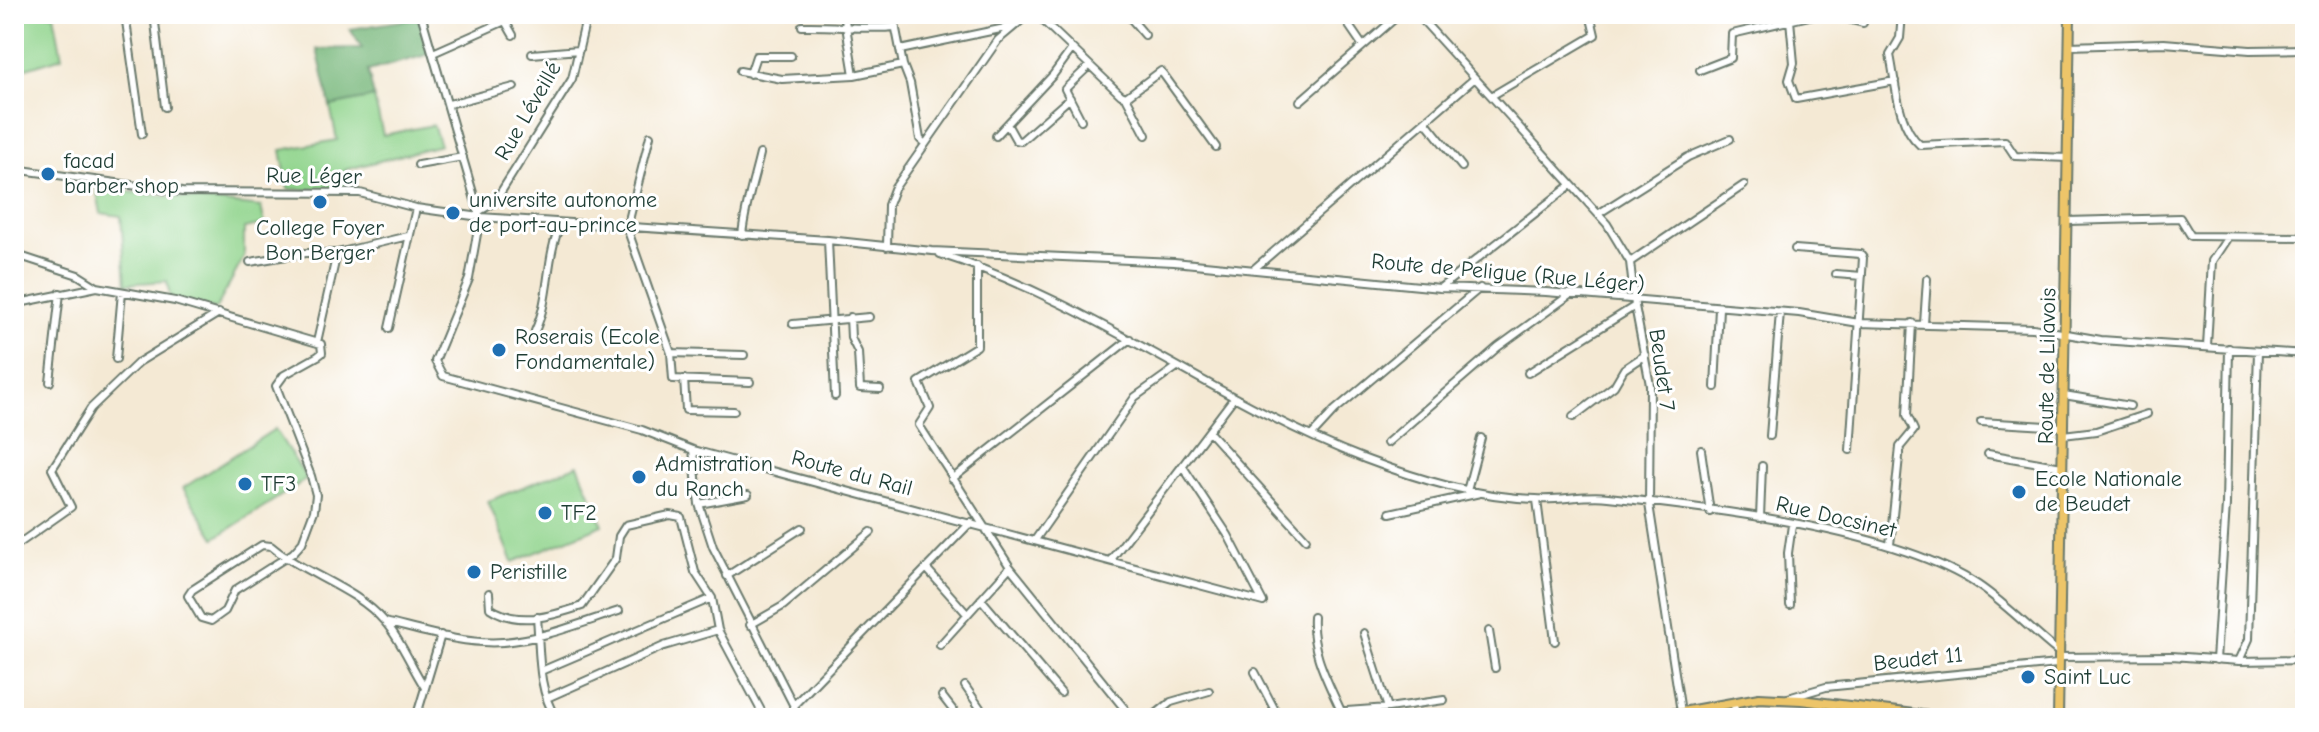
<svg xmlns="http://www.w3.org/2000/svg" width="2319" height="732" font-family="'Comic Neue',sans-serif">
	<rect width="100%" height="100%" fill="#fff"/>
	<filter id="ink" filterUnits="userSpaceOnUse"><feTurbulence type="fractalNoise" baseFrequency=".0125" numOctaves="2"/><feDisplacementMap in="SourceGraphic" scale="16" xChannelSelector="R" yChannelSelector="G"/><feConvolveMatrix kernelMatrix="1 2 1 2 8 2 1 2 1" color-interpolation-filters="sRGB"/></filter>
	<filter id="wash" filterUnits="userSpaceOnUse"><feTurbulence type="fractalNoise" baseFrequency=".006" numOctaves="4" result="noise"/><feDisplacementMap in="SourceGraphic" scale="32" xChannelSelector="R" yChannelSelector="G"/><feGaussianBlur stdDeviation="1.8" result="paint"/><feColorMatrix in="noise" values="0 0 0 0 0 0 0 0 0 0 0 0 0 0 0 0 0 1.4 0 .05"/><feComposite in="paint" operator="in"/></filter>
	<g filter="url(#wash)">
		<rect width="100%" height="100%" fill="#f4e9d4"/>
		<path fill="#90d48c" stroke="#588860" stroke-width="2" d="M14 14H54L62 57 14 72Z
			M374 97 383 135 433 125 440 145 345 170 349 192 288 189 281 150 337 140 330 106Z
			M96 188 261 207 265 224 244 228V257L216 309 171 303 167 281 126 284 121 216 101 213Z
			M275 429 307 479 215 538 183 488Z
			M578 465 603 525 513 562 488 501Z"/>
		<path fill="#74b678" stroke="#4a7a56" stroke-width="2" d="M419 18 430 54 368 71 374 97 330 106 317 49 362 48 350 29Z"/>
	</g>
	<g filter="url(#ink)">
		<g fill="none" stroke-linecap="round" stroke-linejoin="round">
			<g stroke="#6a796c" stroke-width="10">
				<path id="minor" d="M125 14 142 134
					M154 14 165 107
					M421 14 480 217 469 279 435 361 443 376 642 430 693 450 1263 602
					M844 14 854 75 903 65 910 83 920 139 925 144
					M893 14 903 65
					M1036 14 1121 95 1126 97 1161 71 1216 147
					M1127 14 1145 35
					M1173 14V15
					M1341 14 1363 46
					M1417 14 1607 224 1630 262 1635 306 1650 385 1649 504 1681 712
					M1828 14 1863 23
					M1902 14 1900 38 1890 55C1896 83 1897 125 1920 145L2005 141 2015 156 2068 158
					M1790 20 1794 63 1789 80 1796 99 1895 81
					M802 26C835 25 863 30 896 27
					M2069 46 2164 43 2250 50 2305 49
					M900 50 1010 27
					M433 53 505 21 513 35
					M532 54 579 50
					M1700 70 1731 58 1732 34 1818 14
					M740 71 782 79 854 75
					M750 74 756 56H791
					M1493 95 1595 35 1590 14
					M1126 97 1146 135
					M1300 101 1400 14
					M449 104 514 87
					M1081 120 1065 89 1089 66
					M1425 121 1462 167
					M1007 124 1016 140 1021 141 1070 98
					M650 136 627 228 671 353 744 355
					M996 136 1053 75 1072 49
					M418 165 463 157
					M14 169 182 192 360 193 416 208 480 217 828 240 932 251 1174 262 1440 288 1546 292 1799 313 1859 323 2033 328 2101 340 2305 354
					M478 212 494 203 572 79 587 14
					M1598 214 1688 157 1730 139
					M2067 221 2180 218 2191 236 2305 237
					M742 235C745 206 753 183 760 154
					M828 240 835 396
					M887 247 888 205 894 189 998 40 1029 14
					M1795 249 1860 254 1863 258 1850 450
					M14 254 78 275 97 287 175 301 321 344 322 353 318 356 284 375 276 386 311 476 316 495 314 511 302 543 293 553 235 590 225 611 211 621 201 618 188 596 192 590 262 545 271 546C305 575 355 587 385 622 401 640 411 666 424 686
					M940 254C1092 302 1217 402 1365 459 1420 480 1477 497 1536 499 1560 501 1584 494 1608 497 1710 508 1894 529 1978 585 2006 604 2031 630 2057 651
					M250 262 305 253H337L408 236
					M1630 262 1744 185
					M977 266V346L919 382 930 408 919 425 1010 567 1132 718
					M1255 268 1475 78
					M1836 274 1862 276
					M1440 288 1571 185
					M14 304 97 287
					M850 317 851 338 858 352 860 388 880 389
					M793 324 869 317
					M1924 324 1927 279
					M389 328 416 208
					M535 331C551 296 545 258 561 223
					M317 342 337 253
					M2207 346 2212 261 2228 237
					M671 353 673 379 750 382
					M116 359 122 292
					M1528 373 1635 306
					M684 379 686 410 734 411
					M50 382 60 293
					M1715 387 1719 308
					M2064 395 2130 406
					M1573 417 1614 386 1624 369 1645 355
					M1981 422 2063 427
					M1209 432 1306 539
					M1312 435 1335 410 1480 288
					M2063 435 2096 431 2147 414
					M1770 436 1780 312
					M1387 443 1498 347 1571 294
					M693 450 699 504 713 547 800 718
					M1701 450 1710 512
					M1988 454 2062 467
					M1183 467 1228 535 1263 602
					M952 479 1130 339
					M1467 491 1481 438
					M1537 500 1555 641
					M699 504 748 495
					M1390 513 1480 493
					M1760 518 1762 466
					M1035 540 1135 397 1177 367
					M1890 545 1900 447 1914 430 1907 415 1912 323
					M14 547 71 507 52 469 91 408 139 362 219 313
					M1110 561 1233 399
					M927 569 967 614
					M727 576 802 528
					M489 593 490 608C518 627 552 616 582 606L616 558 619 536 626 525 670 515 681 517 695 572 712 598 718 630 765 718
					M981 599 1061 693
					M1790 605 1788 553 1792 525
					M537 617C540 651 537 689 556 718
					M1313 617C1311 652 1327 680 1341 711
					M385 622C422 631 465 645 503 642 543 639 581 623 619 611
					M750 625 783 606 871 532
					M1489 631 1495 668
					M940 645 1010 567
					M2058 657 2172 656 2239 661 2305 660
					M2216 660 2226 505 2229 348
					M2239 661 2249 639 2258 351
					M2300 661 2305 478
					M541 671 712 598
					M1255 672 1278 716 1388 708 1364 633
					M965 686 987 718
					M942 696 959 718
					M547 698 664 646 718 630
					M1788 698 1826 687 2057 664
					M1733 703 1738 718
					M793 706 971 522
					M1388 708 1444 700
					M416 718 441 635
					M1151 718 1171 702 1209 691"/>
			</g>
			<g stroke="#6a796c" stroke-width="12">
				<path id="major" d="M1649 718 1759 698 1801 700 1946 718
					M2058 718 2070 14"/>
			</g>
			<use href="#minor" stroke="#fff" stroke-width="6"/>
			<use href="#major" stroke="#edc569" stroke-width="8"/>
		</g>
	</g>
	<g fill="#1f6fb2" stroke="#fff" stroke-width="3">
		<circle cx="48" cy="174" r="8"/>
		<circle cx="320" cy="202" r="8"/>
		<circle cx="453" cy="213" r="8"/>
		<circle cx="499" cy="350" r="8"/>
		<circle cx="639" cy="477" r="8"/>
		<circle cx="245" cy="484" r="8"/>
		<circle cx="2019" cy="492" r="8"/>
		<circle cx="545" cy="513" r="8"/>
		<circle cx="474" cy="572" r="8"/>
		<circle cx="2028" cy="677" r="8"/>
	</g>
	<g text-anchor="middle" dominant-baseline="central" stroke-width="6" stroke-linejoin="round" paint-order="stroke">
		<g font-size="22" fill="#1f3d34" stroke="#fff">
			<text transform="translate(528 111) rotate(-60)">Rue Léveillé</text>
			<text transform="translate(314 176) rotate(1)">Rue Léger</text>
			<text transform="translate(1508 273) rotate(5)">Route de Peligue (Rue Léger)</text>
			<text transform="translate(2047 366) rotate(-89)">Route de Lilavois</text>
			<text transform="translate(1662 370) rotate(82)">Beudet 7</text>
			<text transform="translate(852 473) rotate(15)">Route du Rail</text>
			<text transform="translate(1836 517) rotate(13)">Rue Docsinet</text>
			<text transform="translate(1918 659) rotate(-6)">Beudet 11</text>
		</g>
		<g font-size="22" fill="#1f3d34" stroke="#fff" text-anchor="start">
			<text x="64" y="161">facad<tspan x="64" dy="25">barber shop</tspan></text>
			<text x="469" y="200">universite autonome<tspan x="469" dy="25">de port-au-prince</tspan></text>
			<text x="320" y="228" text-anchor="middle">College Foyer<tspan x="320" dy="25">Bon Berger</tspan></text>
			<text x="515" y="337">Roserais (Ecole<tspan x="515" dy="25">Fondamentale)</tspan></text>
			<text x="655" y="464">Admistration<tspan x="655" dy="25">du Ranch</tspan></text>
			<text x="2035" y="479">Ecole Nationale<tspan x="2035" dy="25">de Beudet</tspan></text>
			<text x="261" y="484">TF3</text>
			<text x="561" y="513">TF2</text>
			<text x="490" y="572">Peristille</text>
			<text x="2044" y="677">Saint Luc</text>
		</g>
	</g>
	<rect width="2319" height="732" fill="none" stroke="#fff" stroke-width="48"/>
</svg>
